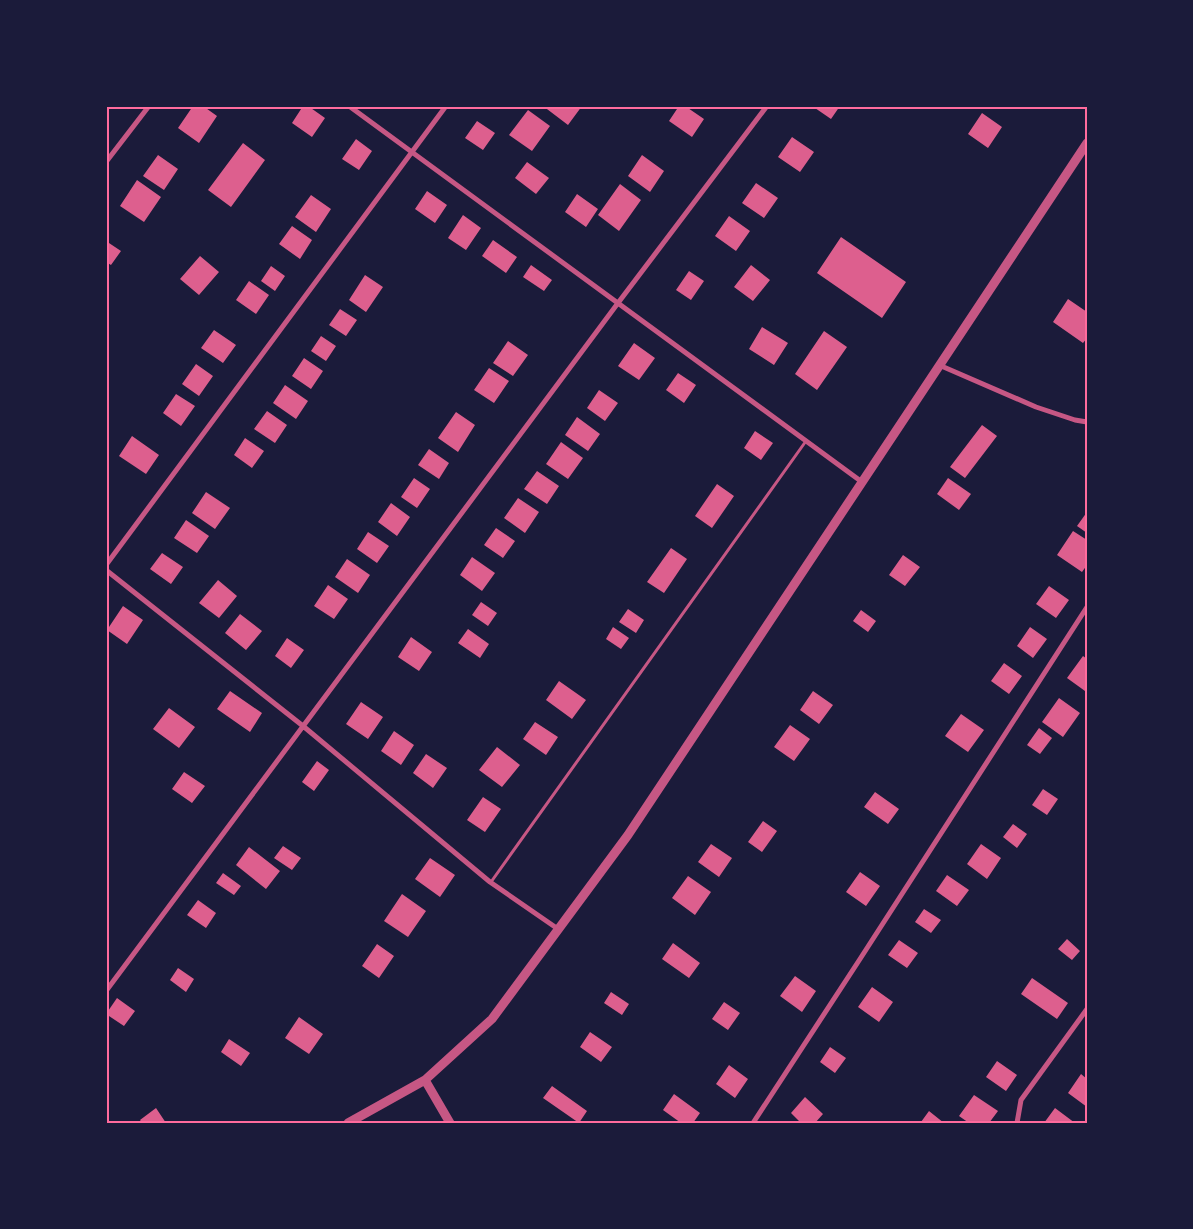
<svg xmlns="http://www.w3.org/2000/svg" width="1193" height="1229" font-family="Mulish,sans-serif">
	<rect width="100%" height="100%" fill="#1b1b3a"/>
	<path fill="#dd5f8e" d="M193 106H203L217 116 199 143 178 128Z
		M303 106H308L325 118 312 137 292 123Z
		M543 106H582L568 125Z
		M679 106H685L704 119 692 137 669 121Z
		M817 106H840L831 119 815 108Z
		M528 110 550 126 532 151 509 135Z
		M982 113 1002 127 988 148 968 134Z
		M477 121 495 133 483 150 465 138Z
		M792 137 814 152 800 172 778 157Z
		M356 139 372 151 359 170 342 159Z
		M243 143 265 160 231 207 208 190Z
		M158 155 178 169 164 190 143 176Z
		M642 155 664 171 650 192 628 176Z
		M527 162 549 178 536 194 515 178Z
		M137 180 161 197 144 222 120 206Z
		M756 183 778 198 764 218 742 203Z
		M620 184 641 200 619 231 598 215Z
		M427 191 447 205 435 223 415 209Z
		M577 194 598 209 586 227 565 212Z
		M311 195 331 209 316 232 295 217Z
		M463 215 481 228 466 250 448 238Z
		M729 216 750 231 736 251 715 236Z
		M292 226 312 240 300 259 279 244Z
		M841 237 906 282 882 318 817 273Z
		M493 240 517 257 506 273 482 256Z
		M106 241 121 251 111 265 106 262Z
		M200 256 219 272 199 295 180 279Z
		M531 265 552 280 544 291 523 277Z
		M751 265 770 280 753 301 734 287Z
		M271 266 285 276 275 291 261 281Z
		M689 271 704 281 691 300 676 290Z
		M365 275 383 287 366 312 349 300Z
		M249 281 269 295 256 314 236 300Z
		M1068 299 1087 312V338L1083 343 1053 322Z
		M340 309 357 320 346 336 329 325Z
		M762 327 788 343 774 365 749 349Z
		M214 330 236 345 223 363 201 348Z
		M824 331 847 347 817 390 795 374Z
		M321 336 336 346 326 361 311 351Z
		M508 341 528 355 513 376 493 363Z
		M634 343 655 358 639 380 618 366Z
		M304 358 323 371 311 389 292 376Z
		M196 364 213 376 199 396 182 384Z
		M489 368 509 381 494 403 474 390Z
		M678 373 696 385 684 403 666 390Z
		M285 385 308 401 296 419 273 403Z
		M599 390 618 403 605 421 587 408Z
		M176 394 195 406 181 426 163 413Z
		M267 411 287 425 275 443 254 429Z
		M456 412 475 425 458 452 438 438Z
		M577 417 600 434 588 451 565 435Z
		M982 425 997 436 965 478 950 467Z
		M755 431 773 443 761 460 744 448Z
		M132 436 159 455 146 474 119 456Z
		M245 438 264 451 252 468 234 455Z
		M561 442 583 458 568 479 546 464Z
		M429 449 449 463 439 479 418 465Z
		M537 471 559 486 547 504 524 489Z
		M414 478 430 489 417 508 401 497Z
		M948 478 971 494 959 510 937 494Z
		M717 484 734 496 712 528 695 516Z
		M206 492 230 508 215 529 192 513Z
		M518 498 539 512 525 533 504 518Z
		M391 503 410 517 397 536 378 522Z
		M1087 512V533L1077 526Z
		M186 520 209 536 197 553 174 538Z
		M496 528 515 541 503 558 484 545Z
		M1073 531 1087 540V565L1082 572 1057 555Z
		M368 532 389 546 377 563 357 549Z
		M671 548 687 559 664 593 647 582Z
		M162 553 183 567 171 584 150 569Z
		M903 555 920 567 905 586 889 575Z
		M472 557 495 573 482 591 460 575Z
		M347 559 370 575 358 593 335 577Z
		M218 580 237 596 219 618 199 603Z
		M328 585 348 599 334 619 314 606Z
		M1049 586 1069 600 1056 618 1036 604Z
		M481 602 497 613 488 626 472 615Z
		M123 606 143 620 127 644 107 630Z
		M628 609 644 620 636 633 619 622Z
		M861 610 876 621 868 632 853 621Z
		M240 614 262 631 246 650 225 633Z
		M613 627 629 638 621 649 606 639Z
		M1030 627 1047 639 1033 658 1017 646Z
		M468 629 489 644 480 658 458 643Z
		M411 637 432 652 419 671 398 657Z
		M287 638 304 650 291 668 275 656Z
		M1083 656 1087 659V688L1085 691 1067 678Z
		M1004 663 1022 676 1009 694 991 681Z
		M559 681 586 700 572 719 546 700Z
		M230 691 262 713 250 732 217 709Z
		M813 691 833 705 819 724 800 710Z
		M1059 698 1080 713 1063 737 1042 722Z
		M361 702 383 717 368 739 346 724Z
		M169 708 195 727 179 748 153 729Z
		M961 714 984 730 968 752 945 736Z
		M535 722 558 737 546 755 523 739Z
		M790 725 810 739 794 761 774 747Z
		M1039 728 1052 738 1040 754 1027 745Z
		M394 731 414 745 401 765 381 751Z
		M497 747 520 765 502 787 479 770Z
		M426 754 447 768 433 788 413 773Z
		M317 761 329 770 314 791 302 782Z
		M184 772 205 786 192 803 172 789Z
		M1043 789 1058 799 1047 815 1032 805Z
		M875 792 899 809 888 824 864 807Z
		M483 797 501 809 485 832 467 820Z
		M763 821 777 831 762 852 748 842Z
		M1013 824 1027 834 1017 848 1003 837Z
		M711 844 732 858 719 877 698 862Z
		M981 844 1001 858 987 879 967 864Z
		M283 846 301 858 292 870 274 858Z
		M249 847 280 871 266 889 236 865Z
		M430 858 455 875 440 897 415 879Z
		M860 872 880 886 866 906 846 892Z
		M223 873 241 886 234 895 216 883Z
		M947 875 969 890 957 906 936 891Z
		M688 876 711 892 695 915 672 898Z
		M402 894 426 911 408 937 384 921Z
		M198 900 216 913 206 928 187 915Z
		M924 909 941 920 931 933 915 922Z
		M1067 939 1080 951 1072 960 1058 949Z
		M899 940 918 953 907 968 888 955Z
		M673 943 700 963 689 978 662 959Z
		M377 944 394 956 379 978 362 966Z
		M178 968 194 979 186 992 170 980Z
		M795 976 816 991 802 1012 780 996Z
		M1032 978 1068 1003 1057 1019 1021 994Z
		M872 987 893 1002 879 1022 858 1007Z
		M611 992 629 1004 622 1015 604 1003Z
		M117 998 135 1011 124 1026 106 1014Z
		M724 1002 740 1013 728 1030 712 1019Z
		M299 1017 323 1034 309 1054 285 1038Z
		M590 1032 612 1047 601 1062 580 1047Z
		M229 1039 250 1053 241 1066 221 1052Z
		M830 1047 846 1058 835 1073 820 1062Z
		M997 1061 1017 1075 1006 1091 986 1077Z
		M729 1065 748 1079 735 1098 716 1084Z
		M1081 1074 1087 1079V1107L1068 1093Z
		M552 1086 587 1111 579 1123 543 1098Z
		M674 1094 700 1113 693 1123H681L663 1110Z
		M974 1095 998 1111 989 1123H969L959 1116Z
		M805 1097 823 1114 815 1123H801L791 1113Z
		M156 1108 166 1123H142L140 1120Z
		M1055 1108 1075 1123H1044Z
		M929 1111 944 1123 921 1122Z"/>
	<g fill="none" stroke-linecap="round" stroke-linejoin="round">
		<path stroke="#c65784" stroke-width="3" d="M491 882 806 441"/>
		<path stroke="#c65784" stroke-width="5" d="M349 106 862 482
			M106 162 149 106
			M939 365 1036 407 1075 420 1087 422
			M106 565 446 106
			M106 570 303 726 490 882 558 929
			M106 991 618 303 767 106
			M753 1123 860 959 1087 607
			M1017 1123 1021 1100 1087 1009"/>
		<path stroke="#c65784" stroke-width="9" d="M425 1080 450 1123
			M348 1123 425 1080 492 1019 628 835 1087 143"/>
	</g>
	<rect width="1193" height="1229" fill="none" stroke="#1b1b3a" stroke-width="215"/>
	<rect x="108" y="108" width="978" height="1014" fill="none" stroke="#ff6b9d" stroke-width="2"/>
</svg>
